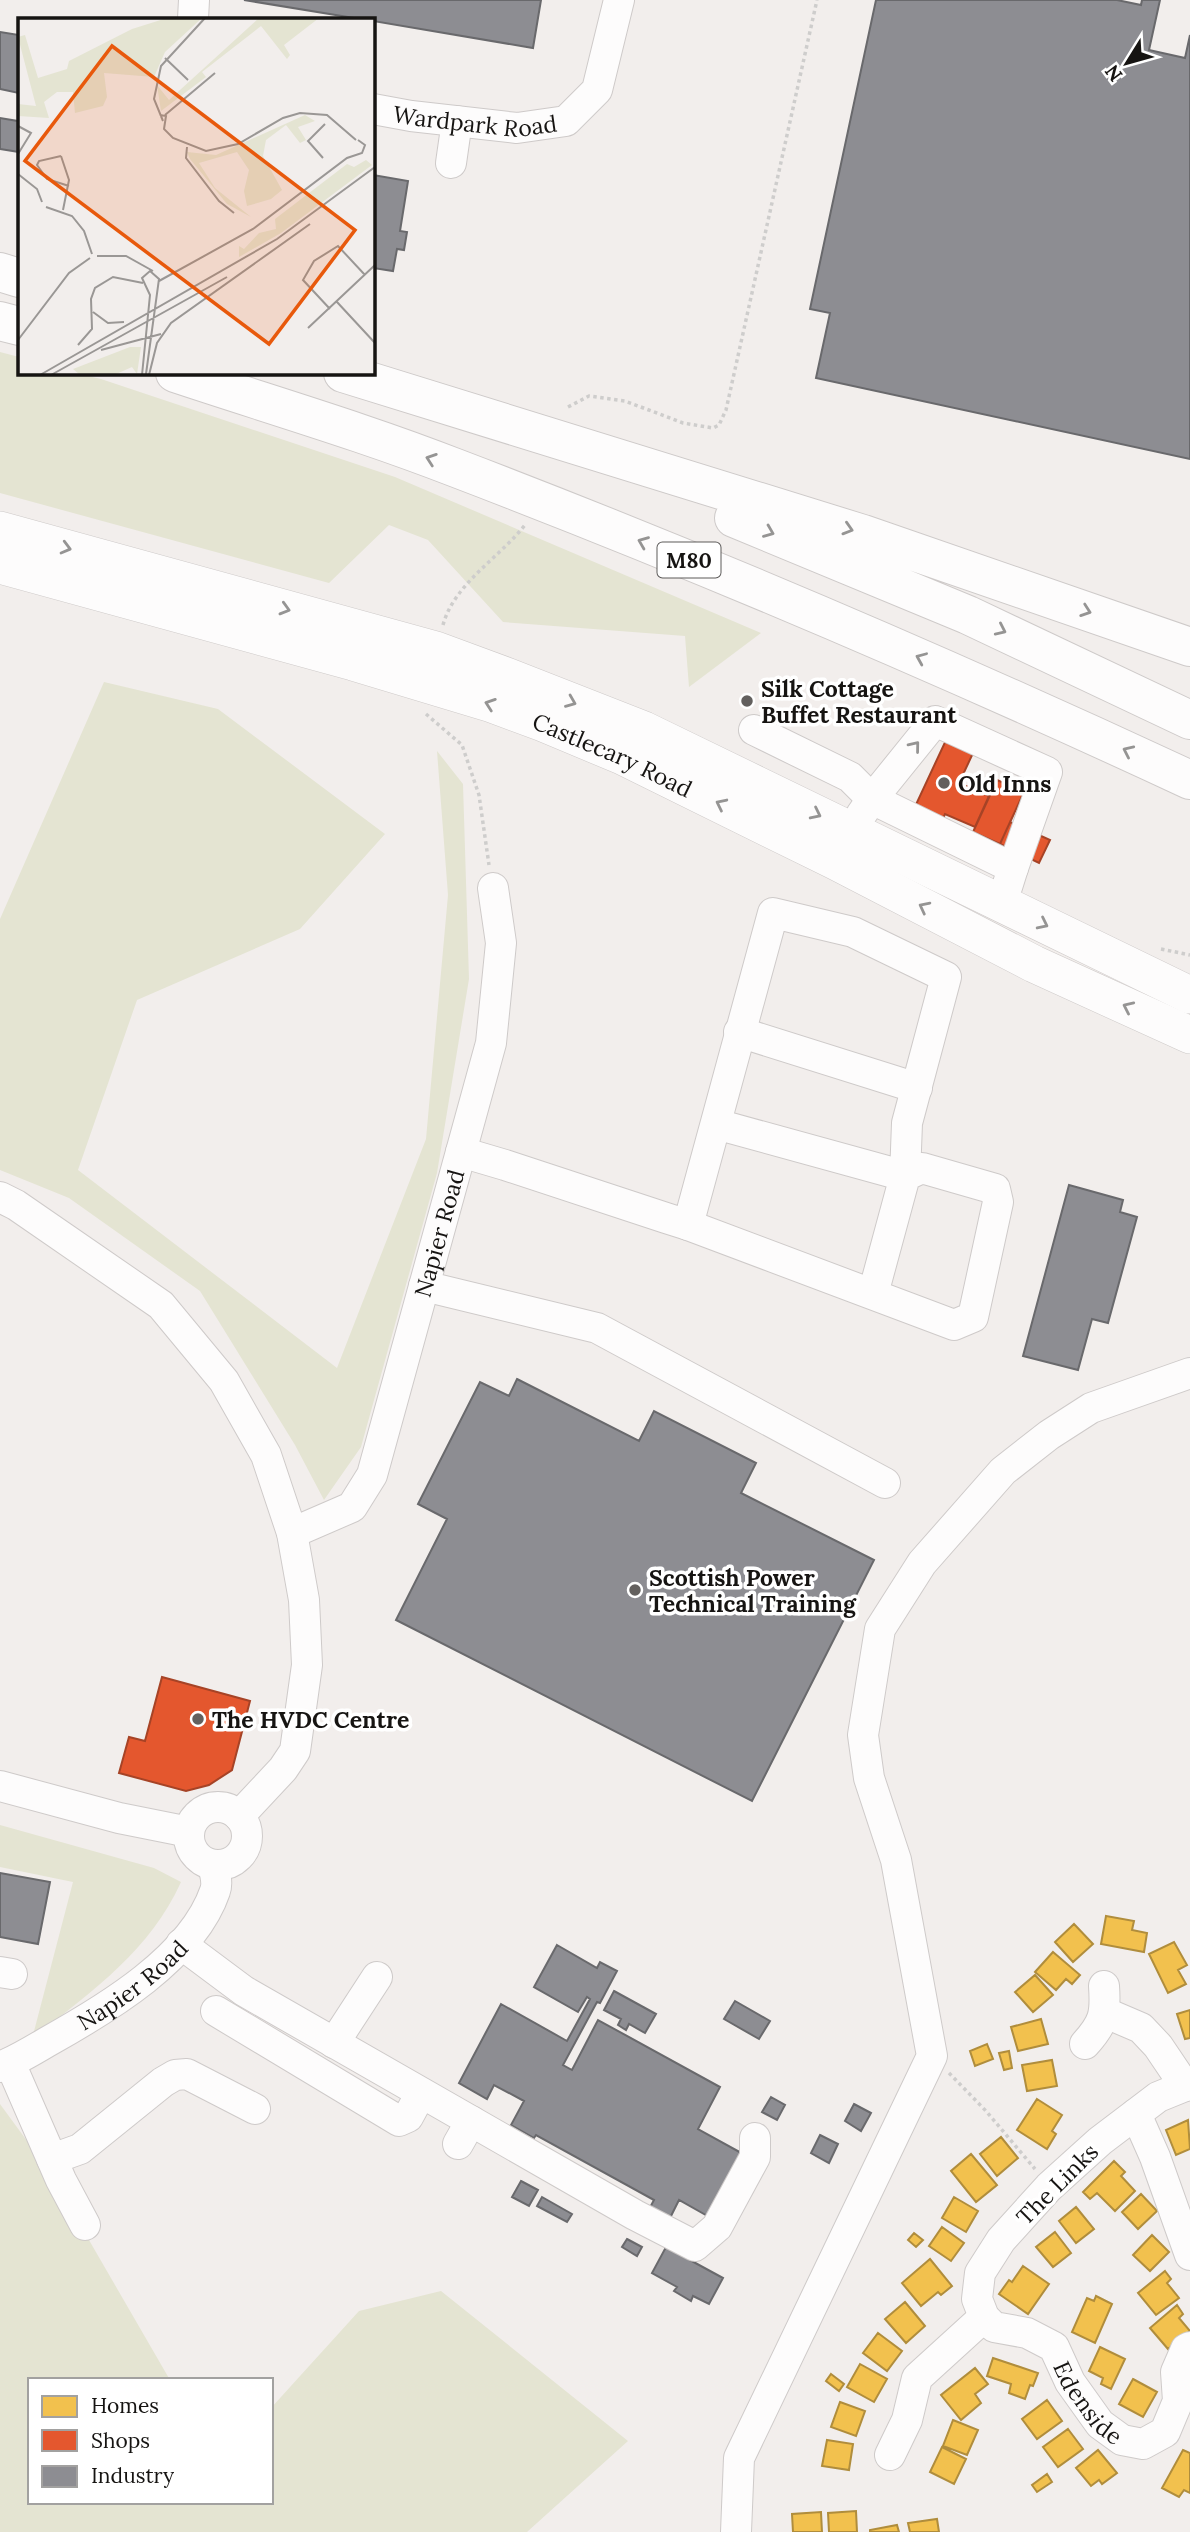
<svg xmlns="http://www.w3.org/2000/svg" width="1190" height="2532" font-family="Lora,serif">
	<rect width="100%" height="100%" fill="#f2eeec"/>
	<path fill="#e4e4d2" d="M0 352 19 357V373H76L101 379 395 477 761 633 689 687 685 636 503 622 428 540 389 525 329 583 0 493Z
		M104 682 218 709 385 834 300 929 137 1000 78 1170 337 1368 426 1139 448 895 437 751 463 784 469 979 437 1173 361 1447 324 1500 295 1445 200 1291 69 1198 0 1170V919Z
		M0 1825 154 1868 181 1882C149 1953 90 1992 32 2039L73 1882 0 1867Z
		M0 2104 49 2171 170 2380H30V2502H271V2408L359 2311 441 2291 628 2441 527 2532H0Z"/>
	<path fill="#f2c14e" stroke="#b08d3c" stroke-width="2" d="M1106 1916 1134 1921 1132 1930 1147 1933 1144 1952 1101 1944Z
		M1074 1924 1093 1944 1073 1962 1055 1942Z
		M1174 1942 1187 1965 1178 1970 1186 1984 1168 1993 1149 1954Z
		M1053 1952 1080 1975 1072 1984 1066 1979 1056 1990 1035 1972Z
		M1035 1975 1053 1995 1033 2012 1015 1992Z
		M1190 2010V2038L1185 2039 1177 2014Z
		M1041 2019 1048 2044 1018 2051 1011 2027Z
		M987 2044 993 2059 975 2066 970 2051Z
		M1009 2051 1012 2068 1004 2070 999 2053Z
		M1052 2060 1057 2086 1027 2091 1022 2065Z
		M1037 2099 1062 2115 1052 2131 1056 2134 1047 2149 1017 2130Z
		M1188 2120 1190 2149 1176 2155 1166 2130Z
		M1001 2137 1018 2158 997 2176 980 2154Z
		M971 2154 997 2185 976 2202 951 2171Z
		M1114 2161 1125 2172 1121 2176 1135 2191 1115 2211 1097 2193 1090 2199 1083 2192Z
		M1141 2194 1157 2211 1138 2229 1122 2212Z
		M954 2197 978 2211 966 2232 942 2218Z
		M1076 2207 1094 2229 1076 2243 1059 2221Z
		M942 2227 964 2243 951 2261 929 2246Z
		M1055 2232 1071 2253 1053 2267 1036 2247Z
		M914 2233 923 2240 916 2247 908 2240Z
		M1152 2235 1169 2252 1150 2271 1133 2255Z
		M930 2259 952 2286 941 2295 938 2292 921 2306 902 2283Z
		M1023 2266 1049 2284 1028 2314 999 2294 1009 2280 1012 2282Z
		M1165 2271 1171 2279 1167 2283 1179 2298 1156 2315 1138 2293Z
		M1096 2296 1112 2304 1095 2343 1072 2332 1087 2298 1094 2301Z
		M905 2302 925 2326 906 2343 885 2319Z
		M1177 2305 1183 2314 1179 2318 1190 2331 1168 2349 1150 2328Z
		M878 2333 902 2351 887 2371 863 2353Z
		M1100 2347 1125 2359 1111 2389 1101 2384 1103 2378 1089 2371Z
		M993 2358 1038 2373 1033 2386 1030 2385 1025 2399 1009 2393 1011 2384 987 2376Z
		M860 2364 887 2379 874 2402 847 2387Z
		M975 2368 988 2384 975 2394 981 2403 961 2420 941 2395Z
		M831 2374 844 2384 839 2391 826 2381Z
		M1133 2379 1157 2392 1143 2417 1119 2404Z
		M1047 2400 1062 2421 1037 2439 1022 2419Z
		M840 2402 865 2411 856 2436 831 2427Z
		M953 2420 978 2430 967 2455 943 2446Z
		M1068 2429 1083 2449 1058 2467 1043 2447Z
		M827 2440 853 2444 849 2470 822 2466Z
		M942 2447 966 2459 954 2484 930 2472Z
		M1098 2450 1117 2473 1102 2484 1099 2480 1091 2486 1076 2468Z
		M1183 2450 1190 2453V2493L1184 2490 1179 2497 1162 2488Z
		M1047 2474 1052 2482 1037 2492 1032 2485Z
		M856 2511 857 2532H829L828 2513Z
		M821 2512 822 2532H793L792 2514Z
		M937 2519 939 2532H910L908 2523Z
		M897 2525 899 2532H870V2530Z"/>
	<path fill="#e4572e" stroke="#a64326" stroke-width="2" d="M947 738 974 751 959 783 989 796 975 827 945 814 934 839 906 826Z
		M997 780 1024 792 1000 844 973 832Z
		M1010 822 1050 840 1039 863 1000 844Z
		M162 1677 250 1701 232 1770 209 1785 186 1791 119 1773 129 1737 145 1741Z"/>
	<path fill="#8d8d92" stroke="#69696c" stroke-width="2" d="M244 0H541L533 48 373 21V19H360Z
		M876 0H1117L1141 5 1142 0H1160L1149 50 1185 58 1190 35V459L816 378 830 313 810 309Z
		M0 32 19 35V93L0 89Z
		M19 115V152L0 149V118L18 121Z
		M373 175 408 181 400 231 407 232 404 250 397 249 393 271 373 268Z
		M1069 1185 1123 1200 1120 1212 1137 1217 1108 1323 1092 1319 1078 1370 1023 1356Z
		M517 1379 639 1441 654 1411 756 1463 741 1493 874 1560 752 1801 396 1620 447 1519 418 1504 480 1382 509 1396Z
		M0 1873 50 1882 38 1944 0 1937Z
		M557 1945 597 1968 600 1962 617 1971 600 2003 597 2002 563 2065 572 2070 598 2020 720 2087 698 2129 745 2155 711 2218 679 2200 667 2224 647 2213 654 2200 536 2135 534 2138 511 2125 524 2101 494 2085 487 2099 459 2083 501 2004 567 2041 590 1999 587 1997 578 2012 534 1987Z
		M614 1991 656 2014 645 2033 629 2024 626 2030 618 2025 621 2019 604 2010Z
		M735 2001 770 2021 759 2039 724 2019Z
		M771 2097 785 2105 777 2120 762 2112Z
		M854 2104 871 2113 861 2131 845 2121Z
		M820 2135 838 2144 829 2163 811 2153Z
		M521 2181 538 2190 529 2206 512 2197Z
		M542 2197 572 2214 567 2222 537 2206Z
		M627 2239 642 2247 637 2256 622 2247Z
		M666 2247 723 2278 709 2304 693 2296 691 2301 674 2291 677 2287 652 2273Z"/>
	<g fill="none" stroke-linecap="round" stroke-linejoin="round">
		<g stroke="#cecac9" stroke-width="32">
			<g id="minor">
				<path d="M193 19 194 0"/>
				<path id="s1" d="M373 109 411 116 517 128 566 121 597 90 619 0"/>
				<path d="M451 163 457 121"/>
				<path d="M754 730 850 777 872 799 935 721 1047 772 1013 868"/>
				<path d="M861 815 872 799 1013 868 1007 887"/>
				<path d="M739 1032 917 1088"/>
				<path d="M461 1152 505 1165 666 1218 688 1225 954 1325 973 1317 998 1202 995 1189 922 1168 905 1176 873 1294"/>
				<path d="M0 1197 16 1205 161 1305 224 1381 266 1455 292 1533 304 1600 307 1665 295 1751 283 1769 239 1816"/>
				<path d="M688 1225 773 913 853 932 946 977 907 1123 905 1176 716 1124"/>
				<path d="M424 1286 597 1328 885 1483"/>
				<path id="s2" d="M292 1533 352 1507 372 1475 491 1043 501 943 493 888"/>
				<path d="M0 1786 119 1818 189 1832"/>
				<circle cx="218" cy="1836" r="29"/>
				<path d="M181 1944 244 1991 635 2215 695 2246 717 2227 755 2157V2138"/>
				<path d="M0 1972 12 1974"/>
				<path d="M216 2011 399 2121 408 2117 421 2093"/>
				<path d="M1106 2013 1141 2028 1158 2046 1185 2086"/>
				<path d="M334 2043 377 1977"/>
				<path d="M1085 2044C1104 2023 1106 2014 1104 1986"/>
				<path d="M10 2063 61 2180 85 2225"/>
				<path id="s3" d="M0 2067C17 2060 32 2051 47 2042 106 2009 192 1958 215 1891 218 1883 215 1873 213 1865"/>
				<path id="s4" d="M1190 2084 1158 2097 1100 2141 1049 2187 1001 2240 980 2273 977 2299 984 2317 994 2327 1027 2333 1054 2347 1070 2382 1100 2424 1122 2440 1143 2444 1165 2432 1178 2401 1176 2372 1186 2349 1190 2347"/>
				<path d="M1136 2114 1155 2157 1190 2255"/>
				<path d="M458 2144 471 2121"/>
				<path d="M52 2159 80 2149 163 2082 175 2075 187 2074 255 2109"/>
				<path d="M890 2455 907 2420 917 2378 984 2317"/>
				<path d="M736 2532 739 2458 932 2056 896 1860 869 1778 863 1735 880 1629 922 1563 1003 1471 1049 1435 1091 1408 1190 1373"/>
			</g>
		</g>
		<g stroke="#cecac9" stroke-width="38">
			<g id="major">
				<path d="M0 530 436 650 509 677 644 730 1190 995"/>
				<path id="s5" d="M0 565 353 662 489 703 543 723 622 756 835 861 1034 964 1190 1035"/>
			</g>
		</g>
		<g stroke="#cecac9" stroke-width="40">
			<path id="highway" d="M0 272 19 278
				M0 321 19 326
				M175 373C268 404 364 432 456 468 705 563 949 668 1190 780
				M343 373 863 534 1190 647
				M734 518 968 615 1190 720"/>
		</g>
		<path stroke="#cecdcc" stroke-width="3.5" stroke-dasharray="3.5 3.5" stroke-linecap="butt" d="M568 407 589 396 625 401 683 423 713 428 719 425 726 410 817 0
			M443 625C454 584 499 558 525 525
			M426 714 462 745 479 795 489 865
			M1161 949 1190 955
			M949 2073 986 2111 1035 2169"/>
		<use href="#minor" stroke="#fdfcfc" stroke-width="30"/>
		<use href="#major" stroke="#fdfcfc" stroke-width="37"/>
		<use href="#highway" stroke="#fdfcfc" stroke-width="38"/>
	</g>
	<defs><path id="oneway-chevron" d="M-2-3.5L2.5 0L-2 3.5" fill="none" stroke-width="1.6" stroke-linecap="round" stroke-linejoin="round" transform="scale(1.75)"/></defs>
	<g stroke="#959493">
		<use href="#oneway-chevron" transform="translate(431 459) rotate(-161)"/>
		<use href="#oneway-chevron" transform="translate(848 529) rotate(17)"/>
		<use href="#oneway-chevron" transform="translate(769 532) rotate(22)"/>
		<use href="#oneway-chevron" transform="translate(643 542) rotate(-158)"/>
		<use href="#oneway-chevron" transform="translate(66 548) rotate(15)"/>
		<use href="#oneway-chevron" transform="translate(285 609) rotate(16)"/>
		<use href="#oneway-chevron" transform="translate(1086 611) rotate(19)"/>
		<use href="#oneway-chevron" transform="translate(1001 630) rotate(25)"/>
		<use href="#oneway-chevron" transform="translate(921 658) rotate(-157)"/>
		<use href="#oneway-chevron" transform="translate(571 702) rotate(22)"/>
		<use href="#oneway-chevron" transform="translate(490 704) rotate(-161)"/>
		<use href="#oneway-chevron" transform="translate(915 746) rotate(-51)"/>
		<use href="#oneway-chevron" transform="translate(1128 751) rotate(-155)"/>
		<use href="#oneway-chevron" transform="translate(721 804) rotate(-154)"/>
		<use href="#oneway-chevron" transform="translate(816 814) rotate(26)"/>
		<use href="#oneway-chevron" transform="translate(924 907) rotate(-153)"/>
		<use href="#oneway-chevron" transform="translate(1043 924) rotate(26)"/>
		<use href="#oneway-chevron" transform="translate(1128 1007) rotate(-155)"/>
	</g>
	<g fill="#63605e" stroke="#fff" stroke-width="2.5">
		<circle cx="747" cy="701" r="7"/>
		<circle cx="944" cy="783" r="7"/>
		<circle cx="635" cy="1590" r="7"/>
		<circle cx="198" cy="1719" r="7"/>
	</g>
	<g text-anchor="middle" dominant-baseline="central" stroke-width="7" stroke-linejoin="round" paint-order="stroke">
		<rect fill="#fff" stroke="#5c5a59" stroke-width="2" x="657.5" y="542.5" width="63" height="35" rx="5"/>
		<g font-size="21" font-weight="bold" fill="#161412">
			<text x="689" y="560">M80</text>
		</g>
		<g font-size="23" fill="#161412" stroke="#fff">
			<text stroke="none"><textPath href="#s1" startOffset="103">Wardpark Road</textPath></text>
			<text stroke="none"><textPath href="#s5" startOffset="642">Castlecary Road</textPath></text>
			<text stroke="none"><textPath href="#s2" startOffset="354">Napier Road</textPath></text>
			<text stroke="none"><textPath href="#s3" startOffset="156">Napier Road</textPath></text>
			<text transform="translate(1057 2184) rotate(-45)">The Links</text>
			<text stroke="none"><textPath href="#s4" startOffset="476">Edenside</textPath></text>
		</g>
		<g font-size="23" font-weight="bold" fill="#161412" stroke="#fff" text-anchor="start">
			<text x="761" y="688">Silk Cottage<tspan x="761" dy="26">Buffet Restaurant</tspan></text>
			<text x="958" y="783">Old Inns</text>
			<text x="649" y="1577">Scottish Power<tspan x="649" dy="26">Technical Training</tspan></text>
			<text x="212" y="1719">The HVDC Centre</text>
		</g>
	</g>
	<g transform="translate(18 18)">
		<rect width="357" height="357" fill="#f2eeec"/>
		<path d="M149 0H184L147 34 136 59 86 55 89 79 85 88 57 95 55 74H39L26 84 31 100 0 98V86L18 88 0 19 7 17 20 60 49 51 51 43 114 11ZM241 0H301L266 27 272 37 269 41 243 8 184 54 188 59 143 93 139 67 151 82ZM287 97 297 103 280 109 288 122 282 125 268 107 248 122 245 138 264 172 253 181 229 188 226 173 231 152 219 134 181 145 197 170 233 199 209 186 172 141 169 134 198 137ZM348 142 354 147 263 215 221 239V228L226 231 241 215 258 211 257 201 329 146 336 149ZM112 329H123L119 356 114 349 96 357H62L55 351Z" fill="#e4e4d2"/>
		<path fill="none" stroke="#9a9795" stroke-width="2" d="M147 40 170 62M142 97 148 98 146 111 155 120 188 133 220 126 265 100 282 95 309 97 338 122M147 97 197 55M145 103 136 81 143 48 187 0M0 108 13 115 0 136M169 129 168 140 201 183 216 195M43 138 21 143 19 147 29 161 51 168M43 138 51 162 45 192M305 140 290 123 307 106M0 156 19 171 24 184M28 189 54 198 66 213 74 236M79 238H108L135 253M141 263 235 211 329 140 344 135 347 127 340 122M319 284 357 325M312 291 285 262 296 243 320 228 347 257M75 294 90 305 106 304M290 310 357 247M0 322 51 255 72 240M60 327 74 311 73 281 77 270 95 259 125 265M83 332 143 316M22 357 259 221 357 149M33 357 209 259M124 357 132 277 124 260 132 253 141 261 128 356M131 357 139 325 153 305 292 206"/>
		<path fill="#e8590c" fill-opacity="0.15" stroke="#e8590c" stroke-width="3.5" d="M94 28 337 212 251 326 7 143Z"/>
		<rect width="357" height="357" fill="none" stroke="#161412" stroke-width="3.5"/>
	</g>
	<rect x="28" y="2378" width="245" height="126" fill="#ffffff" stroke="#a2a1a0" stroke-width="2"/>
	<rect x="42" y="2396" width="35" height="21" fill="#f2c14e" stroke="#a2a1a0" stroke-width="2"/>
	<text x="91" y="2413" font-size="21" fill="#161412">Homes</text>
	<rect x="42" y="2430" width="35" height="21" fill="#e4572e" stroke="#a2a1a0" stroke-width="2"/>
	<text x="91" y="2448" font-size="21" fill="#161412">Shops</text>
	<rect x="42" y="2466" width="35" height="21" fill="#8d8d92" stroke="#a2a1a0" stroke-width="2"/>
	<text x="91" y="2483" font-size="21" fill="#161412">Industry</text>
	<g transform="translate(1127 63) rotate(233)" stroke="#ffffff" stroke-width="5" paint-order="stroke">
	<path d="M0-5L12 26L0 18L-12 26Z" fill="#161412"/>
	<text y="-10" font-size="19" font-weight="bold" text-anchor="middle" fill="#161412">N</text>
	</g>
</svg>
